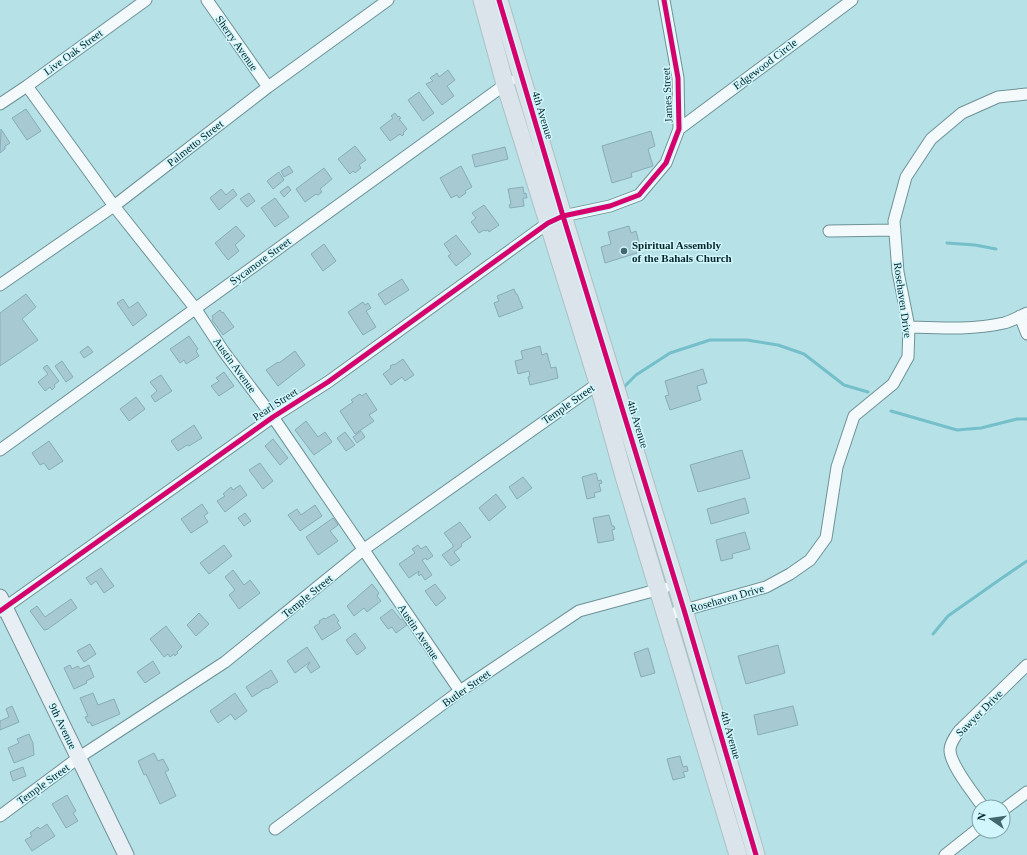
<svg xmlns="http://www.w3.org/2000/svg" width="1027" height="855" font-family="Georgia,serif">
	<rect width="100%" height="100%" fill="#b5e1e7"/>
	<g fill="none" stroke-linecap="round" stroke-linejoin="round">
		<path stroke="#74bfca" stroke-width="3" d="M947 243 975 245 996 249
			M622 389 636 375 670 353 710 340H747L778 345 804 354 844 385 868 392
			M891 411 957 430 981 428 1017 419H1027
			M933 634 948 616 1002 578 1027 561"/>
	</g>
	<path fill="#a7c9d2" stroke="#87acb6" d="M448 70 455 80 447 86 454 96 442 105 426 84 433 81 430 78 437 73 439 77Z
		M419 92 434 113 423 121 408 100Z
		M26 109 41 131 27 140 12 118Z
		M395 113 398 117 399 116 401 118 399 119 407 129 403 133 404 134 402 136 400 134 390 141 380 128 393 118 391 116Z
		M1 129 10 143 5 146V149L0 153Z
		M651 131 655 146 648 149 653 166 631 173 632 177 612 183 602 146Z
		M355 146 366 160 359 165 361 168 355 173 353 171 350 174 338 159Z
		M505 147 508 159 475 167 472 155Z
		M289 166 293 172 284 177 281 171Z
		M461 166 472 187 465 191 466 193 459 198 457 195 451 198 440 178Z
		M324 168 332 179 320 189 322 192 318 195 316 194 305 202 296 189Z
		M279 172 284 180 273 189 267 181Z
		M288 186 291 190 284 197 280 192Z
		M523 187 524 194 526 193 527 198H523L524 206 510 208 509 205 511 204 508 189Z
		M221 189 226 195 233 189 237 195 219 210 210 198Z
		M249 193 255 201 247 207 240 199Z
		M275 198 289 217 275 227 261 208Z
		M484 205 499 225 489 232 488 230 485 231 484 230 479 233 471 222 476 218 472 213Z
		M236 226 245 236 235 245 239 251 228 260 215 243Z
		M629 226 631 233 636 231 641 250 637 252V253L605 263 601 247 611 244 608 232Z
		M456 235 471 254 456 266 448 256 451 254 444 244Z
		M324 244 336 261 323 271 311 254Z
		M402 279 409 290 385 305 378 294Z
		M514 289 516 294H517L523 308 499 317 494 303 499 301 497 296Z
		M26 294 36 307 22 319 38 340 0 366V313Z
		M123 299 129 308 138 302 147 315 133 326 117 303Z
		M363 302 365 305 368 303 371 308 366 311 376 327 363 335 348 312Z
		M220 310 222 313 223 312 234 327 223 335 212 320 213 318 212 316Z
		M189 336 198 349 196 351 199 356 186 364 184 360 180 363 170 349Z
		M88 346 93 352 84 358 80 352Z
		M540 346 542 355 547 353 551 368 556 367 558 378 530 385 528 377 530 376 529 371 518 374 515 361 523 359 521 351Z
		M295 351 305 365 278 386 266 370 278 362 279 363Z
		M403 359 414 375 405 381 402 377 391 385 383 374 391 368 390 366 394 364V365Z
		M62 361 73 377 66 382 55 366Z
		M47 365 59 381 54 385 55 387 52 390 50 387 45 391 38 382 48 374 43 368Z
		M703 369 707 383 697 386 701 400 670 410 665 396 669 395 665 381Z
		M224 372 234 386 219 396 211 386 219 381 216 378Z
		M161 375 172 391 155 402 151 396 157 391 150 382Z
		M366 393 377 410 369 415 374 421 355 434 340 411 353 402 351 400 360 394 362 396Z
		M136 397 145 409 129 421 120 409Z
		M306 421 318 437 325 432 332 442 314 455 295 430Z
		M194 425 202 438 189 446 187 445 178 451 171 441Z
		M361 431 365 437 357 443 353 437Z
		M345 432 355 445 346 451 337 438Z
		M273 439 288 458 280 465 265 446Z
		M49 441 63 461 49 470 44 463 40 465 32 453Z
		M742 450 750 478 698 492 690 465Z
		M260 463 273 481 263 489 249 470Z
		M596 473 598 481 601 480 602 483 599 484 601 491 594 493 595 497 587 499 582 477Z
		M523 477 532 488 517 499 509 487Z
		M240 485 247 495 225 512 217 501 225 496 223 494 231 487 233 490Z
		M496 494 506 507 489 521 479 508Z
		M745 498 749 513 711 524 707 509Z
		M202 504 208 513 204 516 208 522 191 533 181 519Z
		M315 505 322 516 300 531 288 515 297 509 301 515Z
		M245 513 251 521 244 526 238 518Z
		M609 515 612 526H614L615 529 612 530 614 540 598 543 593 518Z
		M333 518 338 525 330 531 338 541 318 555 306 537Z
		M460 522 471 537 461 544 462 546 454 552 460 560 451 566 442 555 453 547V545L444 533Z
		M745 532 750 549 732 554 733 558 721 561 716 540Z
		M224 545 232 556 209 574 200 563Z
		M418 545 421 549 426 546 433 556 427 560 426 558 422 560 432 575 425 580 421 574 419 576 418 574 419 571 409 578 399 564 415 553 412 549Z
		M101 568 114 586 104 593 96 581 91 585 86 578Z
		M233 570 244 585 250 580 260 593 239 609 229 595 235 590 225 577Z
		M372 584 379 593 377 596 381 601 367 612 364 608 354 616 347 606Z
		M435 584 446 598 436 606 425 591Z
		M71 599 77 608 48 629 44 630 30 611 37 606 45 617Z
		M392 609 401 620 403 619 407 625 396 633 392 627 388 629 380 618Z
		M199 613 209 624 196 636 187 625Z
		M334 614 339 621 337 622 341 628 322 640 314 627 320 623 319 621 324 618 325 619Z
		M166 626 182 647 177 652 178 653 175 656 174 654 170 657 168 654 164 657 150 639Z
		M355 633 366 648 357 655 346 640Z
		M90 644 96 654 84 662 77 651Z
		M778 645 785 673 746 684 738 656Z
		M307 647 320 667 311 673 307 667 310 662 295 673 287 661Z
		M648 648 655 673 641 677 634 653Z
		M153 661 160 673 145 683 137 672Z
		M70 665 72 669 78 666 80 669 89 665 94 677 86 681 87 683 74 689 64 668Z
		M271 670 278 682 267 689 266 688 252 697 246 687Z
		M93 693 98 705 114 699 120 714 92 726 90 722 88 723 85 717 88 716 80 698Z
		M235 693 247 711 235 720 231 714 218 723 210 711Z
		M12 706 19 722 0 730V721L9 717 6 709Z
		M793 706 798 725 758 735 754 715Z
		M29 734 33 743 34 755 14 763 8 748 19 743 17 739Z
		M154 753 158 761 163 759 169 770 165 772 176 796 160 804 146 774 144 775 138 761Z
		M680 756 683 767 687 766 688 771 683 772 685 777 673 780 667 759Z
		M23 767 26 776 13 781 10 772Z
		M67 795 76 811 73 813 78 821 66 828 52 804Z
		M47 824 55 836 32 851 25 840 32 836 30 833 38 827 40 829Z"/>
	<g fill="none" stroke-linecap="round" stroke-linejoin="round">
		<g stroke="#6e9297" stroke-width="13">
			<path id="street" d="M207 0 268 87
				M27 86 114 206 195 308 224 352 273 417 460 691
				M0 104 27 86 146 0
				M679 129 852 0
				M829 231 895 230
				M0 285 114 206 268 87 388 0
				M1020 316 1027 334
				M909 327C940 328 973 330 1004 323 1012 321 1020 316 1027 313
				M0 450 510 81
				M0 611 273 417 328 382 548 223 563 216 610 206 639 195 666 163 679 129 678 78 664 0
				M667 615 766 587 790 574 810 560 826 538 837 467 854 416 893 384 908 357 909 327 898 272 894 221 906 177 931 139 962 113 998 97 1027 94
				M983 807C974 794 950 765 950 750 950 743 955 737 959 731L1027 665
				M1003 810 1027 792
				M0 816 78 758 225 662 363 550 603 380
				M275 829 460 691 579 611 664 588
				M945 855 979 828"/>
		</g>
		<g stroke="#6e9297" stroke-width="17">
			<path id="secondary" d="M0 597 126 855"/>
		</g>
		<g stroke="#aac1c4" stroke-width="19">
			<path id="primary" d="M482 0 505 84 598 383 623 473 738 855
				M499 0 563 216 684 610 756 855"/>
		</g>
		<use href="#street" stroke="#f4fafb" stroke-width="11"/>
		<use href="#secondary" stroke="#e8eff4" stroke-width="15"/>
		<use href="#primary" stroke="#dce4eb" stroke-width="17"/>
		<g stroke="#d1f6fb" stroke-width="8">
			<path id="cycleway" d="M499 0 563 216 684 610 756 855
				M0 611 273 417 328 382 548 223 563 216 610 206 639 195 666 163 679 129 678 78 664 0"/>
		</g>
		<use href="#cycleway" stroke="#d6006c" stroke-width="5"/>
	</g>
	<circle fill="#42676d" stroke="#d1f6fb" stroke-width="1.5" cx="624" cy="251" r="4"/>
	<g text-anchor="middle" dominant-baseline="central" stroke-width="3" stroke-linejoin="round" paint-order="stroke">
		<g font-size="11" fill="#04262b" stroke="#d1f6fb">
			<text transform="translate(237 43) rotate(55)">Sherry Avenue</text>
			<text transform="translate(73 52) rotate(-36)">Live Oak Street</text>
			<text transform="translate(765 64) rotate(-37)">Edgewood Circle</text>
			<text transform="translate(667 95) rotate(-93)">James Street</text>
			<text transform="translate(543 115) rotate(73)">4th Avenue</text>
			<text transform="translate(195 143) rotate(-38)">Palmetto Street</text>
			<text transform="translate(260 261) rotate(-36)">Sycamore Street</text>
			<text transform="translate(903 300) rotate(82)">Rosehaven Drive</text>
			<text transform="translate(235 365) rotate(54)">Austin Avenue</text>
			<text transform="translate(275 404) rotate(-33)">Pearl Street</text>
			<text transform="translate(568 404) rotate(-35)">Temple Street</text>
			<text transform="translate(638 424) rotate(73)">4th Avenue</text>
			<text transform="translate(307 596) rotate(-39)">Temple Street</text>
			<text transform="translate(727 598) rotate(-16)">Rosehaven Drive</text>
			<text transform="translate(419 632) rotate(56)">Austin Avenue</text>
			<text transform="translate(466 688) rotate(-35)">Butler Street</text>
			<text transform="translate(979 713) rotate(-45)">Sawyer Drive</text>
			<text transform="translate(63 726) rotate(64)">9th Avenue</text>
			<text transform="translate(731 735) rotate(74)">4th Avenue</text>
			<text transform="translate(43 784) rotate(-36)">Temple Street</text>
		</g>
		<g font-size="11" font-weight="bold" fill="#04262b" stroke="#d1f6fb" text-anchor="start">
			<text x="632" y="245">Spiritual Assembly<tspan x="632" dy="13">of the Bahals Church</tspan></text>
		</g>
	</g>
	<g transform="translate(991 819) rotate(283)"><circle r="19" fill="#d1f6fb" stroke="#7fa3a8"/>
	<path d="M0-3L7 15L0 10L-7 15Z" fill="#42676d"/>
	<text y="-6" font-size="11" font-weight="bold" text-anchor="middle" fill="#04262b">N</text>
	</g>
</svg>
